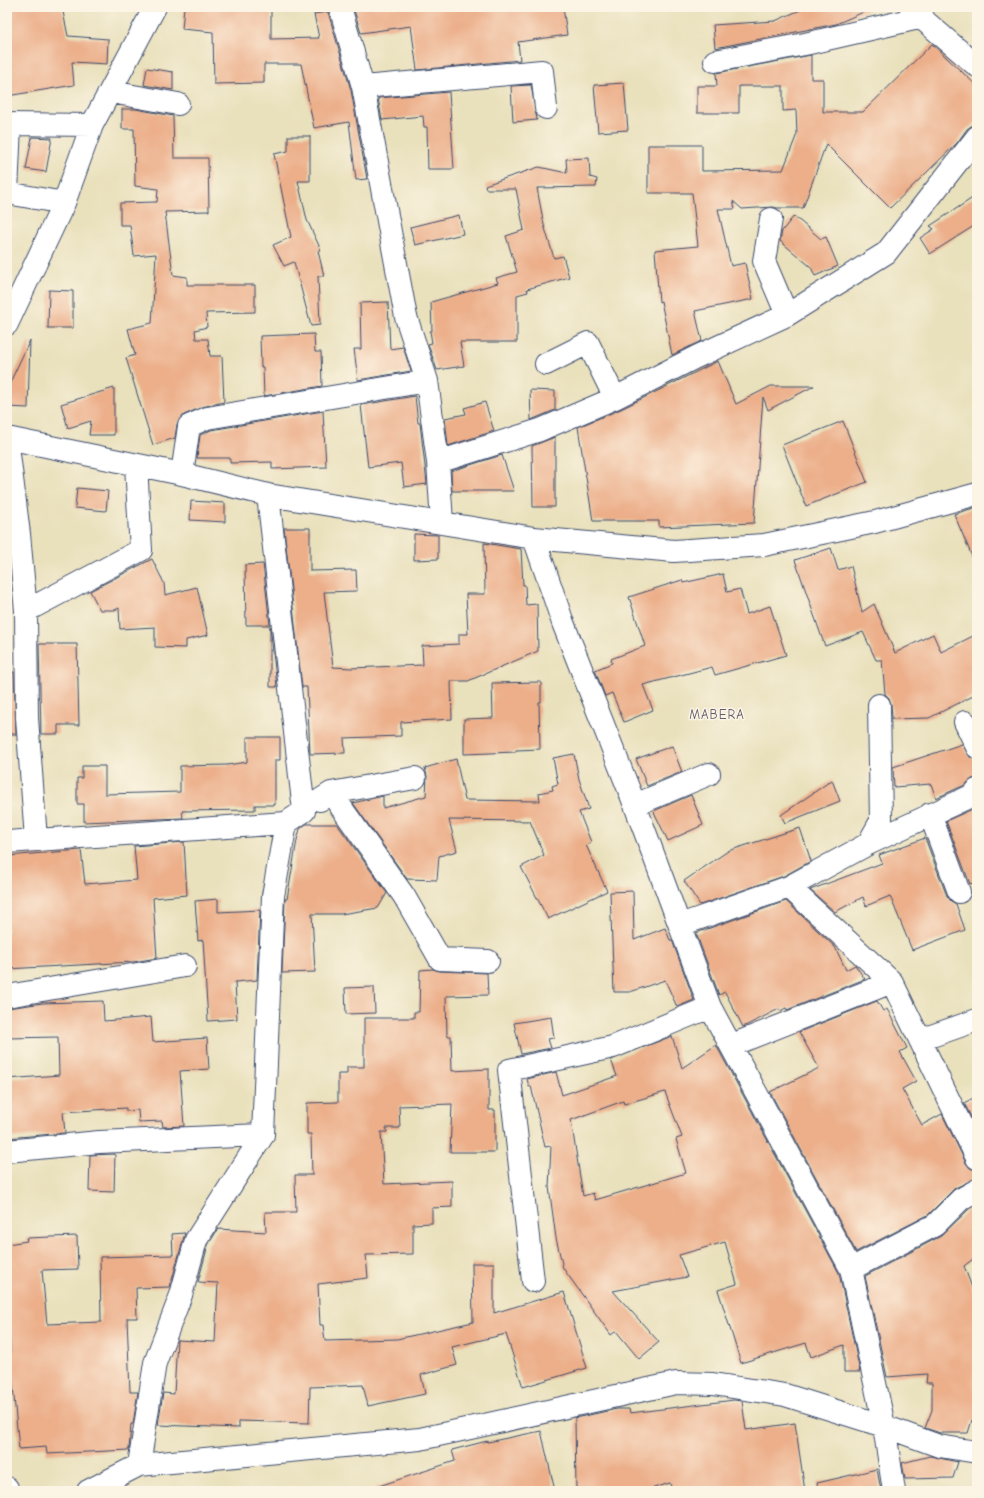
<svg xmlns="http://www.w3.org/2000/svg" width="984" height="1498" font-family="'Comic Neue',sans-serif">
	<rect width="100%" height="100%" fill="#fcf5e5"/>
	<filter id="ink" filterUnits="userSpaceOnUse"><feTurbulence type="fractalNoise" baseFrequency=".025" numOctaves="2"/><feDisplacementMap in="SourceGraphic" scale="8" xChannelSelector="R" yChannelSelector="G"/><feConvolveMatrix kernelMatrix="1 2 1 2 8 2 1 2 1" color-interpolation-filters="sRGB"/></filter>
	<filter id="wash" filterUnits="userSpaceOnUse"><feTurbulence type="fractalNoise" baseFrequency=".012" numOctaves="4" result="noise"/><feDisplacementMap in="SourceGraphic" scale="16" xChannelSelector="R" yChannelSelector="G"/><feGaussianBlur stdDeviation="0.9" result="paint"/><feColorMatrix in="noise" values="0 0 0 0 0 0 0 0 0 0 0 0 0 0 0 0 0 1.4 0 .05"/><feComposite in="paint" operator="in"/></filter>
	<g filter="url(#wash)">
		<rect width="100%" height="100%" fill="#e9e0bc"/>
		<g id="blocks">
			<path fill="#ecaf8a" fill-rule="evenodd" d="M7 7H62L68 36 108 39 107 64 72 62 74 85 7 96Z
				M184 7H271V39L319 38 314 14 328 12 351 90 367 179 356 180 349 122 314 128 301 64H264V83L214 84 213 32 182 29Z
				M353 7H563L567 35 518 42 520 60 417 70 411 26 361 33Z
				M807 7H875L836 24 715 48 713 25 775 21Z
				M932 44 977 86V122L967 129 957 143 890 208 826 144 803 208H777L773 207 742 209 733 201 735 209H718L731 266 745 263 753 299 695 311 702 341 672 355 661 301 659 302 655 250 698 246 692 193H648V145H702V171L783 170 797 134 796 110 783 111V86H739V113H697V86H717L716 73 811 55V79H823V112H863Z
				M147 68 173 72V90L144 85Z
				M624 83 628 130 598 132 594 85Z
				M531 85 537 120 513 122 511 86Z
				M449 92 454 169H428L427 127H424L423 116 382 120 378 98Z
				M122 109H136L173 116 174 158H208L209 211 165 212 173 275 187 277V285H255V312L206 313 207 327 195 330 196 339H208L210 356H222L224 402 202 407 184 415 177 424 175 438 153 445 126 358 135 355 128 329 152 323 156 254 134 256 130 225H120V203L157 202 158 189 135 186 134 129H122Z
				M288 136H310V181H298L307 220 321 250 318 251 324 276H318L320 325 311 326 294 262 284 266 273 245 291 237 274 154 288 151Z
				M32 137 52 138 46 172 26 169Z
				M589 158 590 177 597 179 596 187 537 188 544 225 554 258 563 256 569 277 527 289 528 292 517 295V342H460L464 366 437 370 428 344 432 343 430 331H432L431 302 498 283 496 278 517 272 506 236 524 230 516 189H486L485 185 539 167 567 173 566 159Z
				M977 195V224L930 254 920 238 934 229 930 226Z
				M459 215 463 234 415 245 410 227Z
				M794 216 821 239 826 237 838 266 815 276 811 267 780 241 782 231Z
				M49 290 73 291V328H48Z
				M388 302 390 349 403 347 411 371 358 380 354 349H361L360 303Z
				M314 334 315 352H321L322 386 264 396 263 367H261L260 336Z
				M30 340 28 408 7 407V389Z
				M718 361 736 404 771 386H814L768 410 763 397 754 523 659 527V521H593L578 427 621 409Z
				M114 388V435H89L91 421 68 428 61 404Z
				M530 390 555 391V410L531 420Z
				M415 396 418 423H420L427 484 404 487 401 463 368 467 361 405Z
				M485 402 494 431 448 446 445 418 466 414 464 408Z
				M323 411 326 467 272 469V462L230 463V458H197L200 435 211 430Z
				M843 421 867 482 806 506 782 445Z
				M555 437V507H533L532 446Z
				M502 455 514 491H452L451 471Z
				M77 488 108 491 106 511 75 508Z
				M191 501 225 503V522L190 520Z
				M977 507V568L954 514Z
				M284 528H310V571L356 570 357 591 324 592 333 667 351 668 423 665 422 646 459 644V634H468L466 594H485L484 543 521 549 523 585H525L526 605 537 604 538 651 468 681H451L452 719 401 722V736L344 738 345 753 310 754 307 687H302Z
				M414 534 438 535V559L414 560Z
				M831 548 838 570 851 566 862 612 874 604 895 653 933 634 941 652 977 634V694L929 718 892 719 891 704 889 698 885 694 882 660H876L863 632 825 646 822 638 795 560Z
				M152 559 164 583 165 595 197 587 208 635 186 640V648L155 647V627L120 629 119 608 115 610H100L90 591Z
				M263 564 270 625H246L245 565Z
				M723 574 727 592 740 589 747 614 770 606 786 655 715 675 712 667 643 685 653 710 624 722 612 693 605 696 595 670 612 663 611 659 645 646 629 597 682 580 683 583Z
				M270 626 277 687H270Z
				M39 644H77L79 725H58V734H41Z
				M14 672 16 734H7V673Z
				M541 682V702H539L540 749 516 750V752L464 754V719L493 718 492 683Z
				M247 737H280V760H275V805H255V810L182 811 183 818 84 822V804H77V778H82V766H105V794L180 792V766L227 765 247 762Z
				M962 744 970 757 977 759V778L972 779 965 785 936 798 931 784 894 787 893 767Z
				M672 746 682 772 647 786 636 759Z
				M574 754 579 779 589 809 579 812 591 842 586 845 607 891 548 919 521 867 544 855 530 821 449 820 457 851 439 856 437 880 407 879 353 803 383 796V808L426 796 427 776 425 768 456 759 465 800 540 801 539 793 553 790 552 786 558 784 553 758Z
				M832 780 840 801 785 823 781 815Z
				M691 795 703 825 668 841 654 812 656 810Z
				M977 807V882L970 884 946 821Z
				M306 824H337L387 893 378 908 341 914H312L315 972 282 973 285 899H287L297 840 300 829Z
				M800 828 811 861 784 876 700 905 684 881 728 851Z
				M925 838 947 896 951 901 956 904 965 930 912 950 890 896 866 906 863 897 835 912 810 890 882 863 879 855Z
				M184 842 187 895 153 898 157 958 133 962 7 969V856L81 850 85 884 137 880 134 846Z
				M633 891 634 940 665 928 670 940H672L694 1000 677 1007 665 980 630 992H614L610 892Z
				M218 899V912L260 910 257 980 235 982 237 1019 208 1021 203 940 198 941 195 901Z
				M786 901 835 947 846 970 855 965 865 979 787 1010 786 1008 780 1011 779 1009 743 1027 725 992 719 995 696 933Z
				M433 969 439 971 487 973 488 995 446 996 447 1036H451L452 1071 489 1069V1110H495V1152H450L452 1104 399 1106 400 1128H386L387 1132H381L384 1184 452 1181V1207L432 1208V1223L413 1224V1254L366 1255 368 1278 318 1284 320 1325H323L325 1341 397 1339 473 1322 472 1263H494V1313L564 1292 587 1368 523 1387 506 1334 452 1347 457 1365 421 1375 425 1394 368 1406 363 1385 310 1387 309 1423 239 1421V1428L158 1425 163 1393 174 1394 177 1340 215 1342 218 1283 198 1282 208 1245 218 1229 266 1232 265 1212H296L295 1175H312L311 1134H307V1103L338 1102V1074H347V1067H364V1018H414V1012H419L420 970Z
				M374 987 375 1013 346 1014 345 988Z
				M103 1001 104 1021 151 1017 153 1042 207 1038 209 1069 180 1071 184 1126 163 1127 162 1121 139 1122 138 1110 126 1111V1108L63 1112 65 1133 7 1138V1079L59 1075 58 1037 7 1038V1008L43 1003Z
				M877 1001 883 1011 887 1009 907 1048 900 1052 916 1081 902 1089 922 1125 942 1114 966 1163 970 1168 977 1171V1178L955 1188 928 1215 856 1252 770 1092 819 1068 799 1032Z
				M551 1017 554 1038 548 1039 551 1048 521 1054 514 1023Z
				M672 1036 682 1068 716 1045 839 1273 860 1372H844V1345L811 1357 806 1343 741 1363 718 1290 737 1284 725 1242 679 1255 687 1277 613 1291 659 1342 639 1359 616 1331 611 1335 563 1268 556 1238 549 1187 551 1146 545 1147 531 1086 529 1087 527 1079 556 1072 562 1095 617 1076 611 1060ZM665 1092 682 1137 676 1139 686 1173 595 1200 593 1193 583 1196 571 1120 623 1101 624 1104Z
				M977 1096V1119L973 1121 964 1103Z
				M115 1154 114 1192 89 1191 90 1155Z
				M977 1204V1256L964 1266 977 1301V1420H972L968 1433H940L925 1428 932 1410V1383H926L927 1374 887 1377 865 1276 941 1236 969 1209Z
				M185 1233 170 1287 136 1288 137 1318H127L130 1392H138L133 1424H131L129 1450 47 1454 46 1447 19 1449 10 1355 9 1315H7V1244L27 1241 26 1238 77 1236 78 1269 42 1270 47 1324 101 1322 100 1257 173 1255 172 1234Z
				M734 1400 742 1401 746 1430 795 1423 805 1491H672L670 1483 644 1491H576L575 1418 617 1409H629L630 1413Z
				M541 1431 555 1491H377L376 1487 455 1461 452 1450 487 1441 488 1442Z
				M930 1456 958 1462 953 1478 905 1479 902 1463Z
				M877 1469 881 1491H818L817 1483Z"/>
		</g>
	</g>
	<g filter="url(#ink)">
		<use href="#blocks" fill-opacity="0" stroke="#3a4a6c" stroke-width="1"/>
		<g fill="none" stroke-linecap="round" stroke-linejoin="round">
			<g stroke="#3a4a6c" stroke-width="24">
				<path id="street" d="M340 7 363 87 406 317 427 381 438 462 442 522
					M911 9 977 66
					M715 61 805 44 923 17
					M363 87 542 71 546 108
					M111 92 178 104
					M7 124 92 125
					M10 124 7 193 64 203
					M771 219 764 261 787 315
					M7 324 64 203 92 125 155 7
					M546 364 588 343 615 398
					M7 438 182 474 268 495 534 538 674 551 764 545 875 522 977 494
					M7 438 19 534 26 611 27 718 36 839
					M438 462 540 430 615 398 696 357 787 315 886 253 977 137
					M182 474 189 426 207 418 427 381
					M534 538 563 623 635 805 710 1007 851 1269 884 1426 894 1491
					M26 611 141 550 136 465
					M965 722 977 747
					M331 793 404 896 440 959 488 961
					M320 800 331 793 415 778
					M635 805 709 774
					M930 814 959 892
					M7 842 286 823
					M868 844 881 821 879 705
					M789 887 892 982 977 1158
					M680 925 789 887 868 844 973 795 977 790
					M7 996 185 966
					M920 1040 977 1020
					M732 1045 892 982
					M7 1151 99 1142 263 1135
					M851 1269 935 1225 961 1199 977 1190
					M533 1281 509 1070 613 1047 710 1007
					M139 1465 155 1363 181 1295 196 1240 263 1135 273 896 286 823 304 811 268 495
					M7 1488V1491
					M88 1491 139 1465 420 1439 676 1383 713 1384 785 1395 884 1426 939 1446 977 1452"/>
			</g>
			<use href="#street" stroke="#fff" stroke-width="22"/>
		</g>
	</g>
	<g text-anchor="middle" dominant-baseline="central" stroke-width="3" stroke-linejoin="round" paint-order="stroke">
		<g font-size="13" letter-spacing="1" fill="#645c6d" stroke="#fcf5e5">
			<text x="717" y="714">MABERA</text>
		</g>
	</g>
	<rect width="984" height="1498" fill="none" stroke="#fcf5e5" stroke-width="24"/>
</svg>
